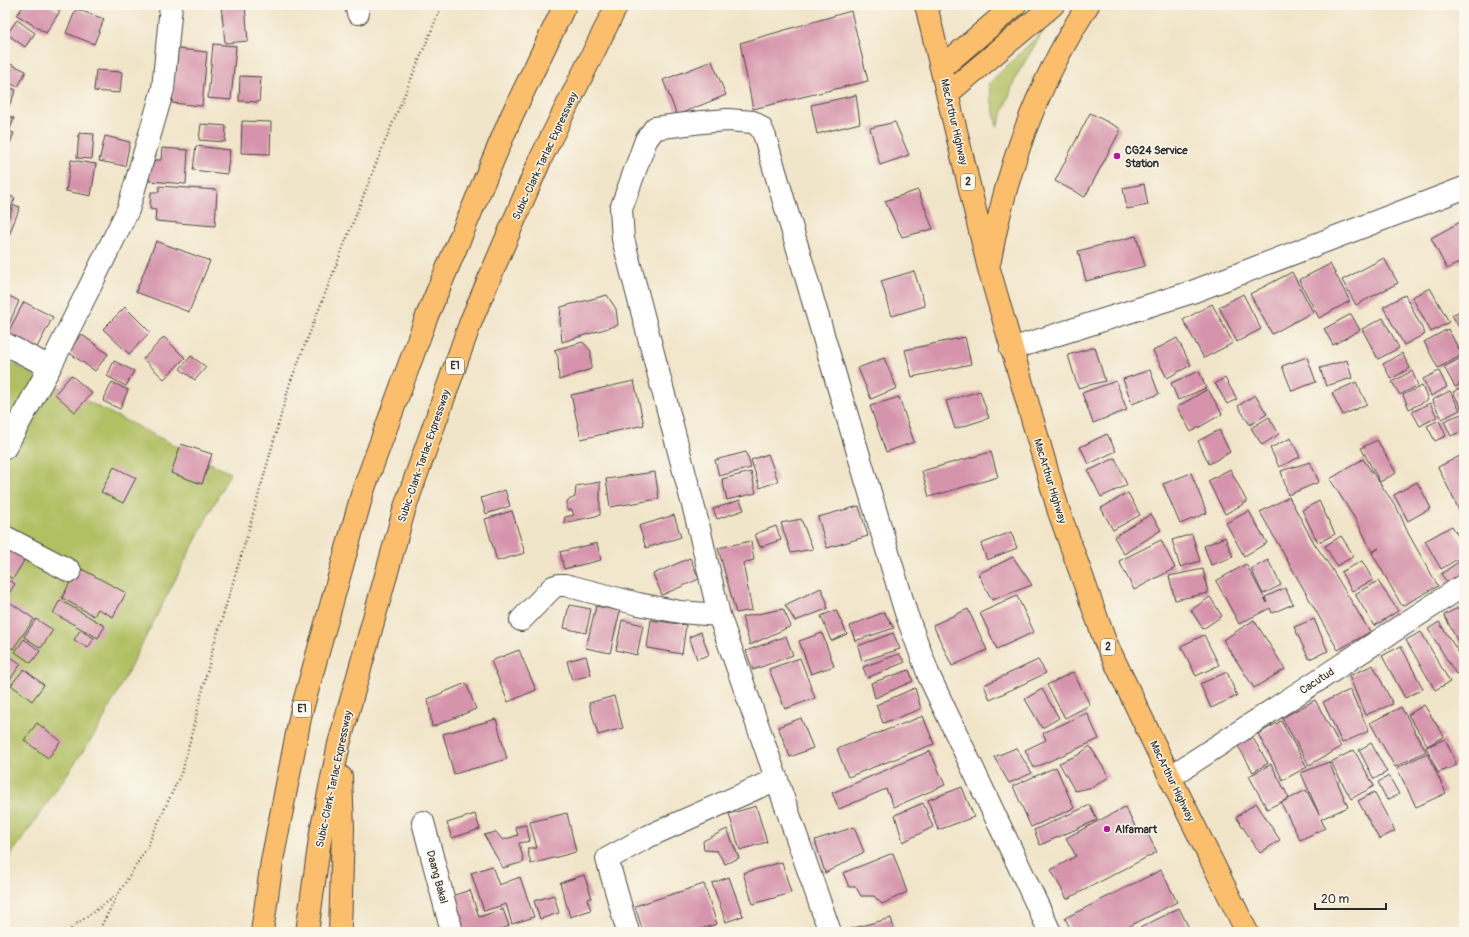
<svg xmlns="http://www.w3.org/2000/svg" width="1469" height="937" font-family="Pangolin,sans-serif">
	<rect width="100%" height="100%" fill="#fbf7ec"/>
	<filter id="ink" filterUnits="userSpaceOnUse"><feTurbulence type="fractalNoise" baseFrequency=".025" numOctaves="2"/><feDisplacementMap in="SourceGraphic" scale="8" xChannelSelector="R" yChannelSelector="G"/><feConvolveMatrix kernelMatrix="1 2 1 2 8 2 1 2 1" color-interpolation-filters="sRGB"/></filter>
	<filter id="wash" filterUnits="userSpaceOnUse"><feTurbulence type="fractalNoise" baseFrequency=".012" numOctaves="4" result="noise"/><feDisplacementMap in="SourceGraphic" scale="16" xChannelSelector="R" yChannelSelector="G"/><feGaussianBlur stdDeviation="0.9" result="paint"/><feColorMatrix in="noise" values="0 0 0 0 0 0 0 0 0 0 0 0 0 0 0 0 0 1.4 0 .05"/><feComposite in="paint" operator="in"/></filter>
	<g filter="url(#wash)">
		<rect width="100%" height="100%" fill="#f1e5c9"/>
		<path fill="#b1c063" stroke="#6e7647" d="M1044 30 1017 75 997 127 988 84Z
			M5 360 230 473 99 728 5 864Z"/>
		<g id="blocks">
			<path fill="#d694ac" d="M24 5H49L60 11 46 33 17 15Z
				M221 5H245L248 41 225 43Z
				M76 9 104 19 94 44 66 33Z
				M851 11 868 81 753 109 740 43Z
				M17 20 35 33 25 47 7 34Z
				M213 44 236 46 231 100 208 98Z
				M178 49 207 52 202 106 172 103Z
				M712 61 726 95 677 115 663 80Z
				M6 62 26 71 18 87 5 81V65Z
				M96 70 122 72 120 93 94 91Z
				M240 76 261 77 259 102 239 101Z
				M5 85 16 90 6 113 5 112Z
				M856 95 860 123 817 134 811 105Z
				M1090 113 1121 129 1085 197 1055 181Z
				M5 115 14 118 10 129 5 127Z
				M242 121 271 122 270 154 241 153Z
				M895 122 909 155 880 165 870 128Z
				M201 124 226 126 225 142 199 140Z
				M5 130 14 133 5 155Z
				M79 133 94 134 92 159 77 158Z
				M105 136 130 142 125 166 99 161Z
				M196 146 230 150 227 174 193 170Z
				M162 148 188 150 186 184 149 181 151 160H161Z
				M71 160 96 164 91 196 66 191Z
				M1144 184 1148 205 1127 209 1123 188Z
				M159 186 217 190 215 226 155 221 156 210 150 209 151 192H159Z
				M918 190 933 229 902 237 885 201Z
				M5 194 15 198 5 222Z
				M14 205 20 207 9 235 5 233V227Z
				M1464 220V260L1447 269 1431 238Z
				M1136 236 1145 266 1086 281 1078 251Z
				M156 241 210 261 189 312 136 292Z
				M1384 258 1398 283 1356 305 1342 280Z
				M1330 264 1350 301 1319 318 1299 280Z
				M914 271 925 306 892 316 881 281Z
				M1292 272 1313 312 1272 334 1250 294Z
				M1430 288 1449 322 1431 332 1412 297Z
				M5 294 19 301 5 333Z
				M1243 294 1261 329 1237 342 1219 307Z
				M607 295 616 309 618 325 562 342 560 322 561 307Z
				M1405 295 1425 334 1404 345 1383 307Z
				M24 302 53 317 36 349 7 334Z
				M1212 304 1233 343 1204 358 1183 320Z
				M125 307 150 332 129 354 103 329Z
				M1464 309V336L1452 315Z
				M1351 314 1360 330 1333 345 1324 329Z
				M1383 318 1399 348 1378 359 1362 329Z
				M1448 329 1462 355 1438 368 1424 342Z
				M81 334 108 354 95 371 68 352Z
				M164 337 185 358 164 379 143 359Z
				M965 337 971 364 912 377 905 350Z
				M1177 338 1191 365 1167 378 1153 351Z
				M583 342 591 351V369L559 380 558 357 554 350Z
				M1095 347 1105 381 1078 388 1068 355Z
				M1402 353 1410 368 1391 379 1383 364Z
				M191 356 206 367 195 380 180 369Z
				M1307 357 1316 382 1292 391 1282 366Z
				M1463 357 1464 382 1455 387 1444 367Z
				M884 358 897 388 871 399 858 368Z
				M1347 360 1352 378 1326 386 1320 368Z
				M114 361 134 371 126 386 107 376Z
				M1150 370 1159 394 1132 404 1123 379Z
				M1199 371 1206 388 1178 400 1171 383Z
				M1412 371 1418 385 1400 395 1392 382Z
				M1439 371 1447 387 1431 396 1423 379Z
				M71 375 92 393 75 412 55 394Z
				M1225 378 1237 399 1227 404 1215 383Z
				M634 381 644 425 581 439 571 395Z
				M1116 381 1127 410 1093 423 1082 393Z
				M112 382 128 390 120 409 103 401Z
				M1356 382 1367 404 1343 415 1332 393Z
				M1422 386 1428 400 1409 409 1403 395Z
				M1464 386V413L1453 392Z
				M1208 389 1222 414 1191 432 1177 407Z
				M980 391 989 418 955 429 946 401Z
				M1450 391 1460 410 1442 419 1432 400Z
				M1255 395 1267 414 1250 425 1238 406Z
				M899 397 914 442 886 452 870 406Z
				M1430 403 1437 417 1420 426 1412 412Z
				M1461 414 1464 419V430L1451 436 1444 421Z
				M1269 417 1279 434 1262 445 1251 428Z
				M1439 420 1446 436 1435 441 1427 426Z
				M1219 430 1230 452 1209 464 1198 441Z
				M1107 434 1116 451 1089 464 1080 447Z
				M1291 438 1300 457 1279 467 1270 448Z
				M1377 440 1396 473 1380 482 1361 448Z
				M181 444 212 454 202 484 171 473Z
				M746 452 751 468 719 476 715 460Z
				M991 452 998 477 929 497 922 471Z
				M768 454 778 481 760 488 751 460Z
				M1464 454V510L1460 512 1438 467Z
				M1115 458 1127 485 1101 497 1088 471Z
				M1363 459 1397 508 1408 533 1438 586 1402 606 1372 553 1379 548 1372 552 1360 527 1330 479Z
				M1310 462 1319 482 1288 495 1281 471Z
				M114 467 136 478 123 503 101 492Z
				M1230 469 1247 502 1225 514 1208 481Z
				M655 472 659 499 610 507 606 479Z
				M751 472 756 493 727 500 722 479Z
				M1191 473 1207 513 1180 524 1163 484Z
				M600 482V515L564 523 565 517 574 515 572 510H567V501L575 497 576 486Z
				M1417 482 1431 508 1408 521 1394 495Z
				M505 490 510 506 486 514 481 498Z
				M1128 493 1140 515 1113 530 1101 508Z
				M1289 497 1314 543 1330 566 1370 632 1338 650 1260 512Z
				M740 500 744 510 717 519 713 509Z
				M1319 501 1335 534 1318 543 1302 510Z
				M859 506 868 536 827 548 818 517Z
				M512 511 525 553 497 561 485 519Z
				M1249 511 1267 543 1244 556 1226 523Z
				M1151 514 1161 530 1124 554 1114 537Z
				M674 515 681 537 646 548 639 526Z
				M801 519 813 549 791 553 781 523Z
				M776 526 781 540 760 547 755 534Z
				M1452 526 1464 546V555L1441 569 1425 541Z
				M1011 532 1017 548 987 560 981 544Z
				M1192 534 1200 561 1180 567 1172 540Z
				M1341 536 1354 556 1337 566 1325 546Z
				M1225 537 1233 557 1211 565 1204 546Z
				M5 539 28 554 13 579 5 574Z
				M1161 540 1175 568 1134 590 1119 561Z
				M751 541 754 560 743 563 752 610 736 613 718 548Z
				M597 543 601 560 564 569 560 552Z
				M1013 557 1032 585 992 600 978 574Z
				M690 558 699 579 662 595 653 574Z
				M1464 558V582L1453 590 1441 574Z
				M1268 560 1281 585 1263 594 1251 569Z
				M1362 561 1373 580 1352 591 1341 572Z
				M1246 564 1267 603 1265 597 1285 588 1293 604 1272 613 1270 608 1239 624 1216 581Z
				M78 567 126 593 113 617 98 609 94 616 62 598Z
				M1203 569 1208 593 1175 600 1169 576Z
				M5 578 15 584 7 596 5 595Z
				M1378 581 1398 611 1374 626 1355 594Z
				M821 588 827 602V609L795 621 785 605Z
				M1017 596 1034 632 997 649 980 613Z
				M1210 597 1222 616 1203 629 1191 610Z
				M5 599 34 619 13 649 5 644Z
				M60 600 105 626 98 638 53 613Z
				M569 605 591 609 586 633 564 628Z
				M1464 605V653L1444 615Z
				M596 606 620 611 610 653 586 648Z
				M783 609 791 626 750 645 742 617Z
				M968 609 987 650 952 666 933 625Z
				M836 610 847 634 831 641 821 616Z
				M884 612 894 628 855 641 850 626Z
				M36 619 53 630 41 648 24 637Z
				M1314 619 1328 651 1309 659 1294 627Z
				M622 620 643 625 637 655 616 650Z
				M651 620 686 625 682 654 647 648Z
				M1254 620 1285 669 1254 688 1223 640Z
				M1439 622 1464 661V670L1456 674 1428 629Z
				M80 630 94 638 88 648 74 640Z
				M701 632 709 655 697 659 689 637Z
				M1421 632 1450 682 1435 690 1406 640Z
				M822 633 834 666 811 674 799 641Z
				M893 633 900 649 862 661 858 646Z
				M1204 635 1219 665 1196 676 1181 646Z
				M786 636 793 655 753 670 746 651Z
				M24 639 40 651 31 663 15 652Z
				M1401 646 1423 689 1405 698 1382 656Z
				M519 650 536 690 508 702 491 661Z
				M5 653 21 664 8 682 5 680Z
				M899 654 905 662 867 678 863 667Z
				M586 656 591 675 572 680 567 661Z
				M800 658 815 698 785 709 769 669Z
				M1038 660 1046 673 990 700 984 685Z
				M1373 665 1393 704 1365 715 1349 676Z
				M24 669 44 685 32 701 11 685Z
				M909 670 913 681 875 698 871 683Z
				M1073 672 1090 705 1065 718 1047 685Z
				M1227 672 1237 696 1211 708 1200 684Z
				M466 683 476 709 432 727 428 699Z
				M915 688 921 709 883 723 876 705Z
				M1042 689 1059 718 1042 728 1025 699Z
				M1350 690 1369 731 1342 743 1323 702Z
				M614 696 623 728 598 735 589 703Z
				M1315 700 1341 747 1309 765 1282 718Z
				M1424 705 1444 736 1428 746 1408 715Z
				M1401 707 1426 751 1395 767 1370 723Z
				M1087 713 1099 739 1034 768 1025 750 1046 740 1043 733Z
				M923 716 934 744 848 777 837 749Z
				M801 718 813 748 790 757 778 727Z
				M496 719 507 759 454 774 443 734Z
				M1281 721 1307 767 1283 780 1258 734Z
				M37 723 61 741 48 758 24 740Z
				M1251 735 1268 763 1253 772 1237 744Z
				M1445 739 1457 765 1438 773 1426 747Z
				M1371 743 1387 772 1374 779 1359 750Z
				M1090 746 1109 777 1093 787 1075 791 1059 763 1078 755Z
				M1016 748 1032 773 1009 783 994 757Z
				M1354 750 1374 786 1351 799 1331 762Z
				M930 751 945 785 894 807 886 789 839 809 832 793Z
				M1427 753 1446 793 1416 807 1397 768Z
				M1329 762 1348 807 1321 819 1325 828 1300 840 1281 803 1306 790 1319 814 1301 773Z
				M1271 764 1289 798 1267 809 1249 776Z
				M1056 767 1074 808 1031 827 1013 786Z
				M1389 776 1399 794 1387 800 1378 782Z
				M962 787 974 817 938 830 928 800Z
				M1374 792 1395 831 1379 839 1358 801Z
				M923 803 933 827 903 842 895 815Z
				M1256 803 1280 840 1260 853 1236 817Z
				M1090 805 1097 820 1040 845 1034 830Z
				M756 806 767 842 740 850 729 814Z
				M1125 807 1138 832 1145 829 1157 852 1067 899 1051 870 1076 856 1066 838Z
				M567 813 576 852 531 864 527 848H537L530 822Z
				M475 814 480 829 452 838 447 823Z
				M526 825 530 841 519 843 524 862 503 868 484 835 496 832 503 840 518 835 515 827Z
				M854 827 864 852 825 873 815 840Z
				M727 829 739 858 725 864 717 851 704 850 703 841Z
				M893 853 907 892 882 904 874 896H861L856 887H849L843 873Z
				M782 862 791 893 753 904 743 873Z
				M492 866 499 885 520 877 534 917 512 924 506 904 484 911 471 873Z
				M1161 870 1177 902 1118 932H1072L1065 918Z
				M584 875 592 898 587 899 591 910 570 917 560 883Z
				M729 877 743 916 726 922 712 883Z
				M704 884 717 924 691 932H643L635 906Z
				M470 890 479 917 503 909 509 926 492 932H464L452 896Z
				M554 895 559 913 540 919 534 901Z
				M1179 908 1191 932H1140L1138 929Z
				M891 918 895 932H851L850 929Z"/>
		</g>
	</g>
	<g filter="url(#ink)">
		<use href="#blocks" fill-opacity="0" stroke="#494743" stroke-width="1"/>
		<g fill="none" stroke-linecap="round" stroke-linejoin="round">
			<g stroke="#494743" stroke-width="24">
				<path id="minor" d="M356 5 358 13
					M5 344 50 367
					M1011 349 1192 292 1464 188
					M5 448 50 367 128 210 163 89 171 5
					M5 537 70 571
					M521 620 553 587 559 585H565L638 604 680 612 719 615
					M1170 777 1464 585
					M423 822 452 932
					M628 932 607 859 649 836 777 779
					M830 932 719 615 698 524 623 239 621 209 646 140 655 128 702 122 728 120 753 122 761 128 765 137 839 389 906 613 929 676 1050 932"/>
			</g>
			<g stroke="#494743" stroke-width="24">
				<path id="highway" d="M926 5 989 269 1059 512 1105 641 1170 777 1247 932
					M941 68 1015 5
					M947 94 1053 5
					M990 260C1006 170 1038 82 1088 5
					M262 932 272 861 301 713 363 491 427 316 512 115 565 5
					M307 932 321 832 339 744 405 507 471 321 541 158 617 5
					M340 932 343 828 341 777"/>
			</g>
			<path stroke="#494743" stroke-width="2.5" stroke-dasharray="1 3" stroke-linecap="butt" d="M68 932 75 925 116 896
				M98 932 117 896 146 849 183 769 213 648 245 543 290 383 381 151 442 5"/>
			<use href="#minor" stroke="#fff" stroke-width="22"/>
			<use href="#highway" stroke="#fabe6d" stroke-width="22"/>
		</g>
	</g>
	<g fill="#b5179e" stroke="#fbf7ec" stroke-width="1.5">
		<circle cx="1117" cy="156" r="4"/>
		<circle cx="1107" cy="829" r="4"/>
	</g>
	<g text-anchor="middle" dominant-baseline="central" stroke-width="3" stroke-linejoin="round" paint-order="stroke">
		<g fill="#fbf7ec" stroke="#696865" stroke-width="1">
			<rect x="961" y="174" width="14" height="16" rx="3"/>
			<rect x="446" y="358" width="18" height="16" rx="3"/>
			<rect x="1101" y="639" width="14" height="16" rx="3"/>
			<rect x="293" y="701" width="18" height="16" rx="3"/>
		</g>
		<g font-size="10" font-weight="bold" fill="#2b2b2b">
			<text x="968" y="182">2</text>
			<text x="455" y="366">E1</text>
			<text x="1108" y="647">2</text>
			<text x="302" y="709">E1</text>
		</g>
		<g font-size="11" fill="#2b2b2b" stroke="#fbf7ec">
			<text transform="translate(954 122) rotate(77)">MacArthur Highway</text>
			<text transform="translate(545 156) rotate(-65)">Subic-Clark-Tarlac Expressway</text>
			<text transform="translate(424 456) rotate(-71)">Subic-Clark-Tarlac Expressway</text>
			<text transform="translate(1050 481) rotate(73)">MacArthur Highway</text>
			<text transform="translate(1317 681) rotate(-33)">Cacutud</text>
			<text transform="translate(334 779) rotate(-78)">Subic-Clark-Tarlac Expressway</text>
			<text transform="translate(1172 781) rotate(64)">MacArthur Highway</text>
			<text transform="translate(437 877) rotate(75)">Daang Bakal</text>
		</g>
		<g font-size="11" font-weight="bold" fill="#2b2b2b" stroke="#fbf7ec" text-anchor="start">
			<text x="1125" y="150">CG24 Service<tspan x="1125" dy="13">Station</tspan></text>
			<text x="1115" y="829">Alfamart</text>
		</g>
	</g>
	<rect width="1469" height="937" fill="none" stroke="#fbf7ec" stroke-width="20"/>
	<path d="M1315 903v6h71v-6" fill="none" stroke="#2b2b2b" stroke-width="2"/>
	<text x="1321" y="903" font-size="12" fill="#2b2b2b" stroke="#fbf7ec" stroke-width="3" paint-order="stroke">20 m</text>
</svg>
